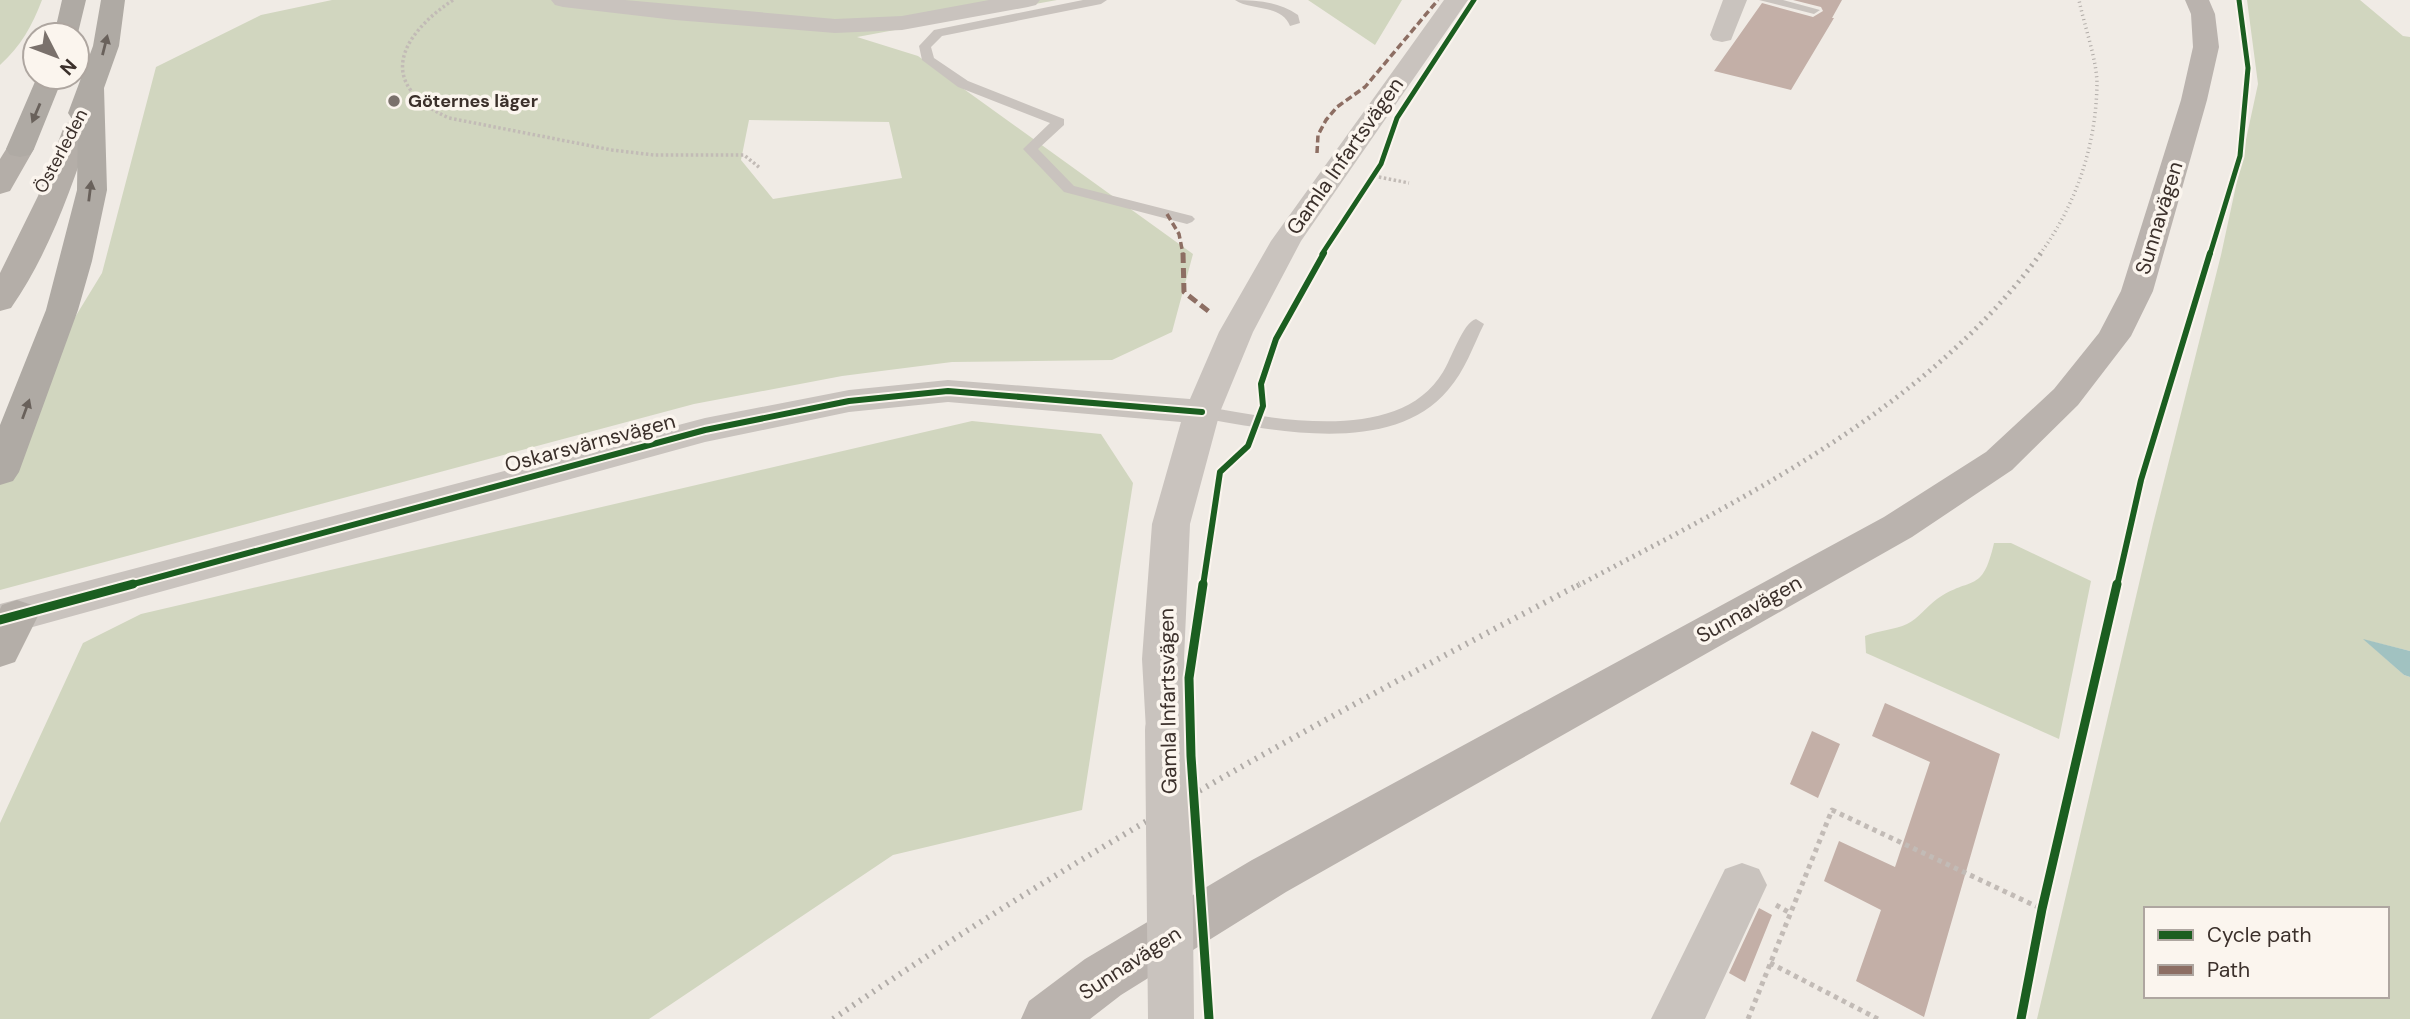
<svg xmlns="http://www.w3.org/2000/svg" width="2410" height="1019" font-family="'DM Sans',sans-serif">
	<rect width="100%" height="100%" fill="#f0ebe5"/>
	<path fill="#d1d6bf" fill-rule="evenodd" d="M0 0H42C32 26 21 46 0 65Z
		M332 0H1057L857 37 918 56 1193 254 1172 332 1112 360 952 362 842 376 694 404 0 590V440L102 273 156 67 261 15ZM749 120 889 122 902 178 773 199 741 160Z
		M1308 0H1402L1375 45Z
		M2247 0H2360L2403 36 2410 37V651L2365 640 2404 675 2410 677V1019H2037L2153 524 2221 255 2258 84ZM2146 909H2387V996H2146Z
		M972 421 1101 434 1133 483 1082 810 893 855 649 1019H0V823L83 643 141 614Z
		M1994 543H2011L2091 581 2059 739 1866 653 1865 636C1879 630 1895 630 1907 624 1918 619 1927 606 1937 599 1972 575 1982 595 1994 543Z"/>
	<path fill="#a1c2c1" d="M2363 639 2410 651V677L2404 675Z"/>
	<path fill="#c3afa7" d="M1793 0H1842L1832 18H1834L1791 90 1714 71 1762 3 1813 17 1823 11 1821 7Z
		M1885 703 2000 754 1924 1017 1856 981 1881 910 1824 881 1839 841 1895 867 1930 762 1872 736Z
		M1812 731 1840 744 1818 798 1790 784Z
		M1759 908 1772 915 1745 982 1729 973Z"/>
	<g fill="none" stroke-linecap="round" stroke-linejoin="round">
		<path stroke="#c2bbb6" stroke-width="3.5" stroke-dasharray="2.5 2.5" stroke-linecap="butt" d="M453 0C398 37 376 85 449 118L612 150 654 155H744L760 168
			M1374 176 1409 183"/>
		<path stroke="#c2bbb6" stroke-width="5" stroke-dasharray="4.5 4.5" stroke-linecap="butt" d="M1776 905 1790 913
			M1770 963 1878 1019
			M1748 1019 1832 810 2042 909"/>
		<path fill="#c9c3be" fill-rule="evenodd" d="M1083 0H1107L1101 4 942 36 931 47 934 58 968 81 1064 119V125L1038 149 1074 186 1192 216 1195 219 1192 222 1187 224 1064 192 1023 149 1050 123 958 87 922 60 919 46 934 30Z
			M1235 0C1258 0 1279 2 1298 15L1300 23 1290 26C1282 4 1251 11 1235 0Z
			M1759 0H1783L1820 10 1814 14Z
			M1476 319 1484 324C1473 346 1465 371 1448 390 1393 456 1275 431 1202 418L1193 412 1202 406C1271 418 1399 446 1443 372 1451 360 1463 322 1476 319Z"/>
		<path fill="#c9c3be" fill-rule="evenodd" d="M551 0H625L835 19 902 16 989 0H1040L1036 5 1028 7 902 30 835 33 675 20 563 7 555 5Z
			M1723 0H1747L1731 40 1722 42 1713 40 1710 35Z
			M1742 863 1759 869 1767 885 1705 1019H1651L1725 869Z"/>
		<path fill="#c9c3be" fill-rule="evenodd" d="M1444 0H1468L1301 241 1253 332 1220 412 1190 524 1184 659 1190 730 1184 743 1168 748 1152 743 1146 730 1142 659 1152 524 1181 422 948 402 849 412 705 442 0 636V604L705 418 849 390 948 380 1190 399 1219 332 1271 241Z"/>
		<path fill="#bab3ae" fill-rule="evenodd" d="M2185 0H2209L2215 14 2219 47 2207 100 2153 291 2131 336 2078 405 2012 470 1912 537 1286 892 1121 995 1090 1019H1021L1029 1001 1085 959 1252 860 1884 517 1986 452 2054 389 2099 333 2121 291 2181 100 2193 47 2191 14Z"/>
		<path fill="#b4aea8" fill-rule="evenodd" d="M77 121 87 123 91 129C71 190 48 255 11 308L0 311V273L38 196 63 129 67 123Z
			M20 141 30 143 34 149 10 191 0 194V159L10 143Z
			M17 600 32 605 38 616 15 662 0 667V609L2 605Z"/>
		<path fill="#afaaa4" fill-rule="evenodd" d="M62 0H86L77 37 54 35Z
			M101 0H125L119 46 104 88 107 190 92 261 78 310 19 472 13 481 0 485V425L46 310 77 190 78 120 72 119 68 113 93 46Z
			M37 77H63L34 149 30 155 20 157 10 155 6 149Z"/>
		<path stroke="#b1aca8" stroke-width="3.5" stroke-dasharray="1 3.5" stroke-linecap="butt" d="M2040 254C2076 205 2096 146 2097 84 2097 60 2084 25 2079 0"/>
		<path stroke="#b1aca8" stroke-width="5" stroke-dasharray="2 5" stroke-linecap="butt" d="M1577 586C1744 498 1927 409 2041 253"/>
		<path stroke="#b1aca8" stroke-width="6" stroke-dasharray="2 6" stroke-linecap="butt" d="M833 1019C1072 855 1324 718 1580 584"/>
		<path stroke="#c9c3be" stroke-width="46" d="M1168 730 1171 1019"/>
		<path stroke="#8d6e63" stroke-width="3.5" stroke-dasharray="7 3.5" stroke-linecap="butt" d="M1317 153 1318 135 1326 120 1337 107 1365 87 1438 0
			M1167 214 1179 234 1183 254"/>
		<path stroke="#8d6e63" stroke-width="5" stroke-dasharray="10 5" stroke-linecap="butt" d="M1183 253 1184 292 1212 314"/>
		<g stroke="#fbf5ee" stroke-width="9">
			<path id="cycleway-far2" d="M1322 254 1381 164 1397 118 1474 0
				M2210 254 2240 156 2248 68 2239 0"/>
		</g>
		<g stroke="#fbf5ee" stroke-width="10">
			<path id="cycleway-far1" d="M126 586 705 430 849 401 948 391 1202 412
				M1203 586 1220 472 1248 446 1263 406 1261 384 1276 339 1324 253
				M2117 586 2141 480 2210 253"/>
		</g>
		<g stroke="#fbf5ee" stroke-width="13">
			<path id="cycleway" d="M1203 584 1189 678 1191 756 1209 1019
				M0 620 133 584
				M2021 1019 2042 909 2117 584"/>
		</g>
		<use href="#cycleway-far2" stroke="#1b5e20" stroke-width="5"/>
		<use href="#cycleway-far1" stroke="#1b5e20" stroke-width="6"/>
		<use href="#cycleway" stroke="#1b5e20" stroke-width="9"/>
	</g>
	<defs><path id="oneway-solid" d="M-6-.8H1V-3.2L6.5 0L1 3.2V.8H-6Z" transform="scale(1.75)"/></defs>
	<g fill="#69615b">
		<use href="#oneway-solid" transform="translate(105 45) rotate(-76)"/>
		<use href="#oneway-solid" transform="translate(36 113) rotate(113)"/>
		<use href="#oneway-solid" transform="translate(90 191) rotate(-83)"/>
		<use href="#oneway-solid" transform="translate(26 409) rotate(-70)"/>
	</g>
	<circle fill="#7a716c" stroke="#fbf5ee" stroke-width="2.5" cx="394" cy="101" r="7"/>
	<g text-anchor="middle" dominant-baseline="central" stroke-width="7" stroke-linejoin="round" paint-order="stroke">
		<g font-size="18" font-weight="bold" fill="#3b302b" stroke="#fbf5ee" text-anchor="start">
			<text x="408" y="101">Göternes läger</text>
		</g>
		<g font-size="18" fill="#3b302b" stroke="#fbf5ee">
			<text transform="translate(61 151) rotate(-62)">Österleden</text>
		</g>
		<g font-size="21" fill="#3b302b" stroke="#fbf5ee">
			<text transform="translate(1345 156) rotate(-55)">Gamla Infartsvägen</text>
			<text transform="translate(2159 218) rotate(-73)">Sunnavägen</text>
			<text transform="translate(590 443) rotate(-15)">Oskarsvärnsvägen</text>
			<text transform="translate(1749 609) rotate(-29)">Sunnavägen</text>
			<text transform="translate(1168 701) rotate(-91)">Gamla Infartsvägen</text>
			<text transform="translate(1130 963) rotate(-33)">Sunnavägen</text>
		</g>
	</g>
	<rect x="2144" y="907" width="245" height="91" fill="#fbf5ee" stroke="#aea6a0" stroke-width="2"/>
	<rect x="2158" y="930" width="35" height="10" fill="#1b5e20" stroke="#aea6a0" stroke-width="2"/>
	<text x="2207" y="942" font-size="21" fill="#3b302b">Cycle path</text>
	<rect x="2158" y="965" width="35" height="10" fill="#8d6e63" stroke="#aea6a0" stroke-width="2"/>
	<text x="2207" y="977" font-size="21" fill="#3b302b">Path</text>
	<g transform="translate(56 56) rotate(132)"><circle r="33" fill="#fbf5ee" stroke="#aea6a0" stroke-width="2"/>
	<path d="M0-5L12 26L0 18L-12 26Z" fill="#7a716c"/>
	<text y="-10" font-size="19" font-weight="bold" text-anchor="middle" fill="#3b302b">N</text>
	</g>
</svg>
